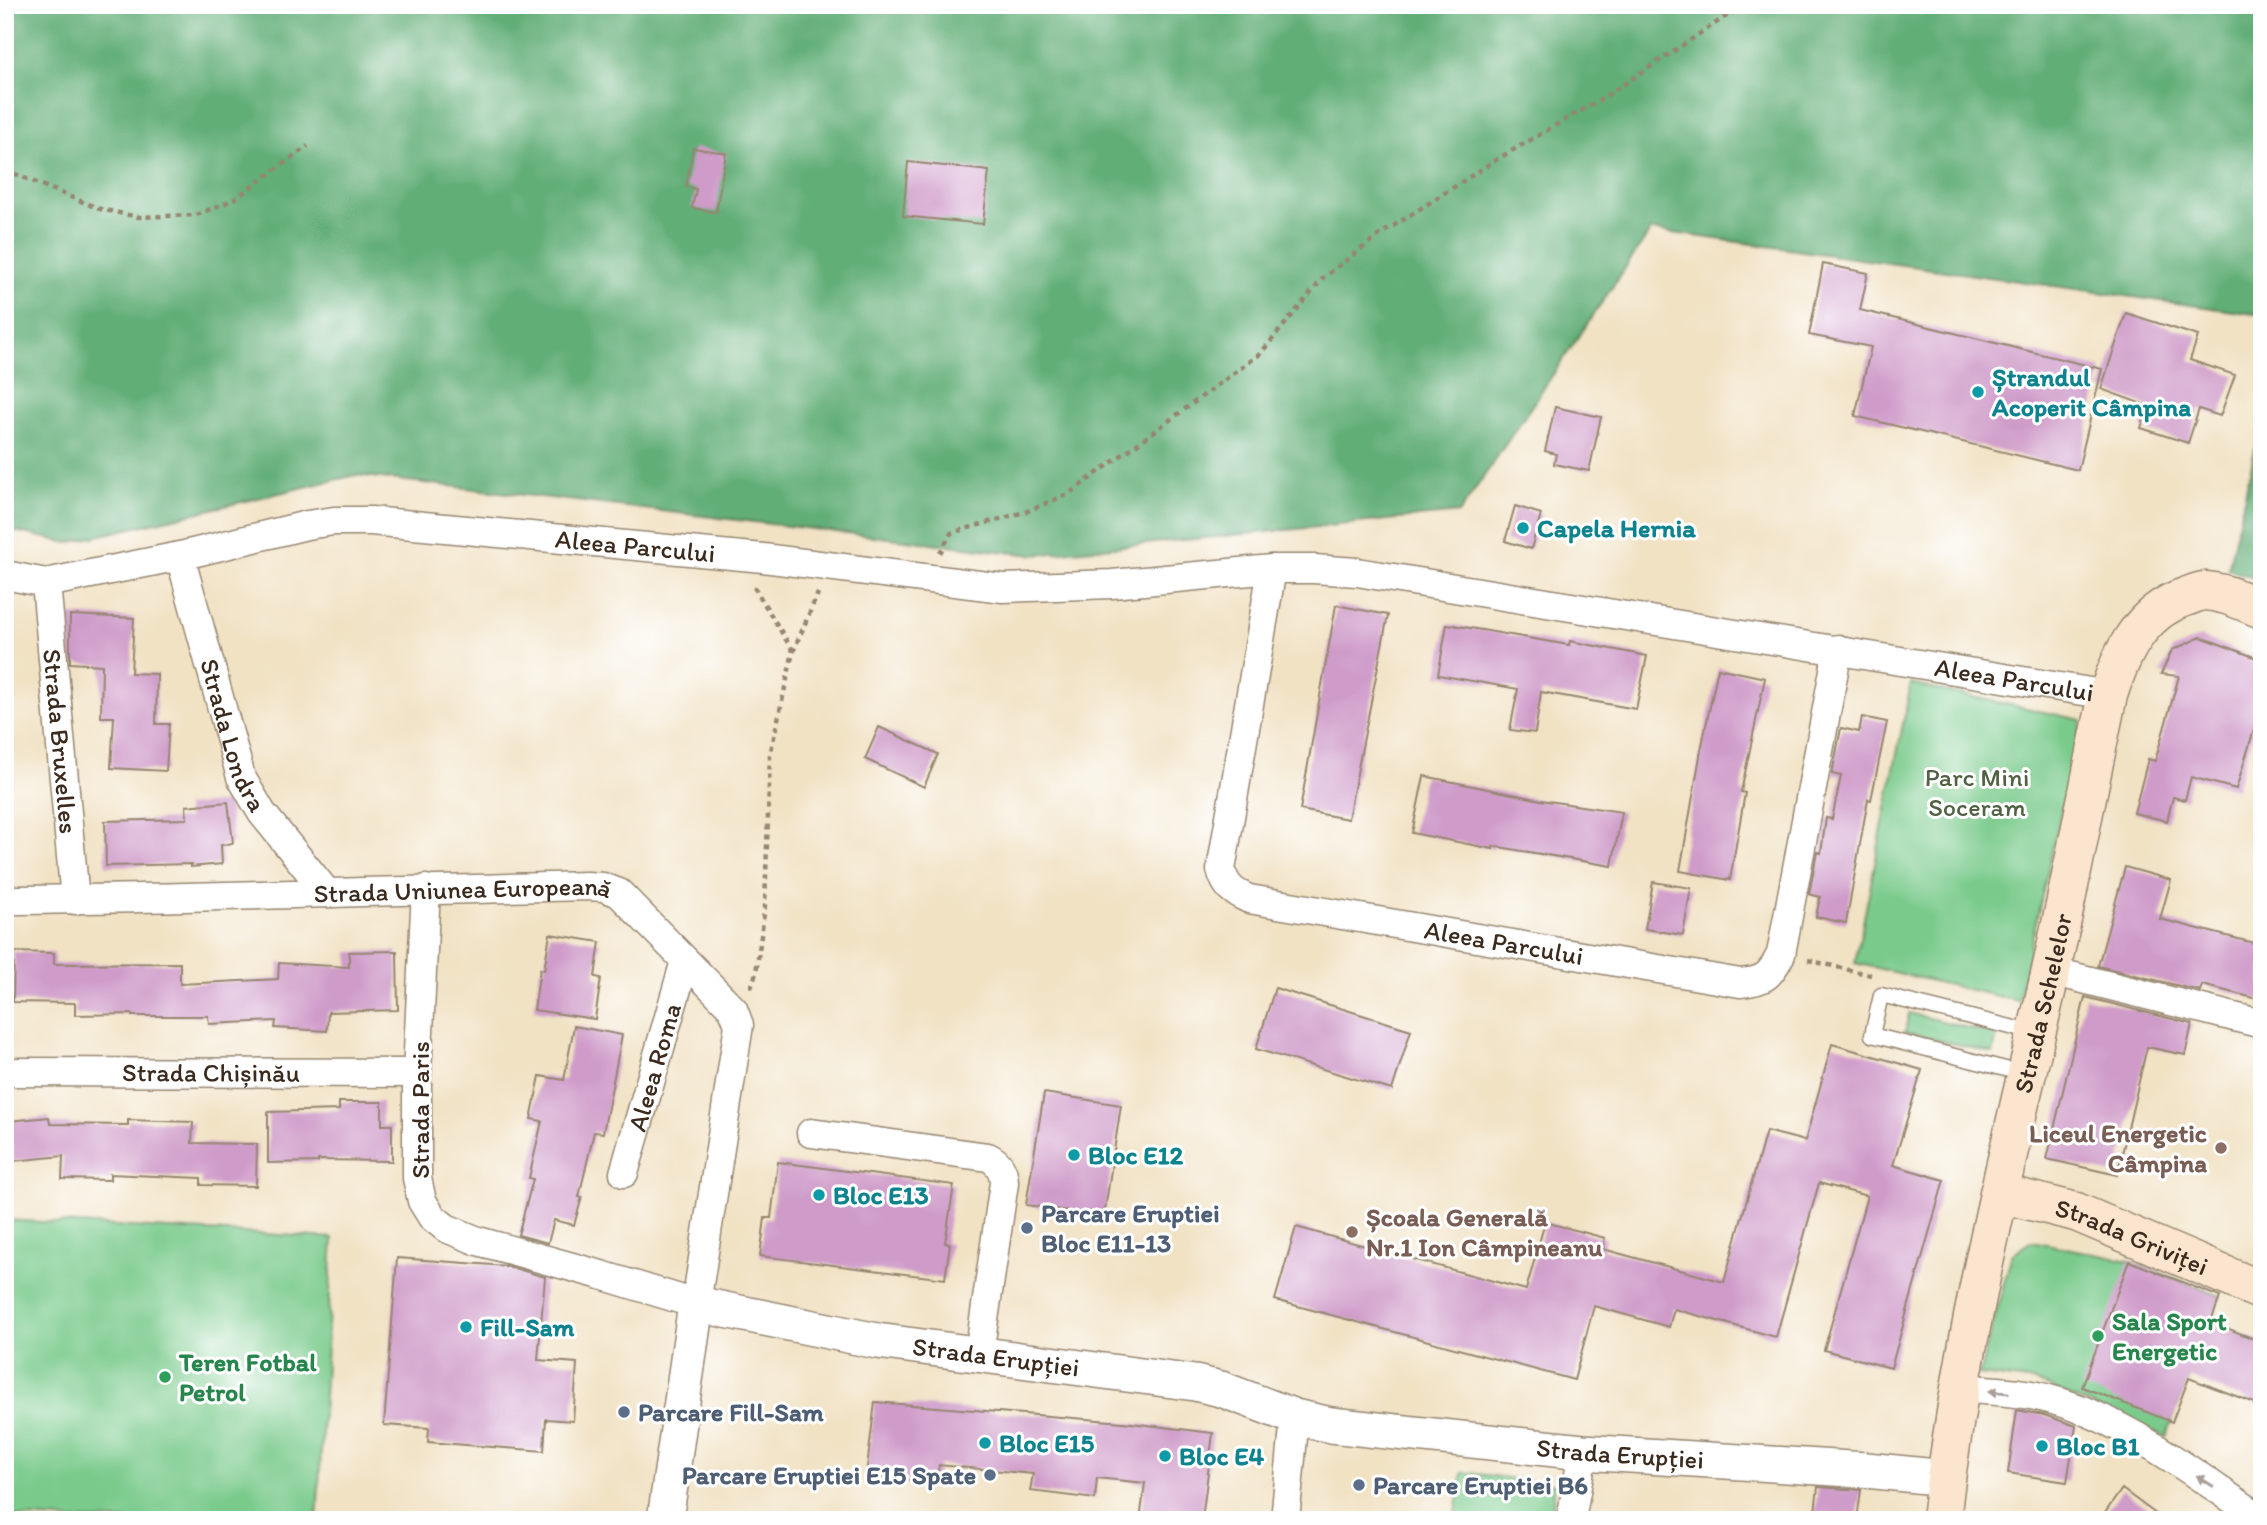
<svg xmlns="http://www.w3.org/2000/svg" width="2267" height="1525" font-family="Itim,sans-serif">
	<rect width="100%" height="100%" fill="#fff"/>
	<filter id="ink" filterUnits="userSpaceOnUse"><feTurbulence type="fractalNoise" baseFrequency=".0143" numOctaves="2"/><feDisplacementMap in="SourceGraphic" scale="14" xChannelSelector="R" yChannelSelector="G"/><feConvolveMatrix kernelMatrix="1 2 1 2 8 2 1 2 1" color-interpolation-filters="sRGB"/></filter>
	<filter id="wash" filterUnits="userSpaceOnUse"><feTurbulence type="fractalNoise" baseFrequency=".00686" numOctaves="4" result="noise"/><feDisplacementMap in="SourceGraphic" scale="28" xChannelSelector="R" yChannelSelector="G"/><feGaussianBlur stdDeviation="1.57" result="paint"/><feColorMatrix in="noise" values="0 0 0 0 0 0 0 0 0 0 0 0 0 0 0 0 0 1.4 0 .05"/><feComposite in="paint" operator="in"/></filter>
	<g filter="url(#wash)">
		<rect width="100%" height="100%" fill="#f1e2c4"/>
		<path fill="#79ca8b" stroke="#5a7a54" stroke-width="2" d="M1911 684 2082 720 2018 1001 1855 963Z
			M1909 1013 1997 1035 1993 1053 1905 1032Z
			M5 1220 333 1238 317 1520H75L5 1516Z
			M2032 1241 2129 1261 2220 1296 2166 1437 2037 1382 1979 1375 2012 1254Z
			M1462 1472 1555 1484 1551 1520H1455Z"/>
		<path fill="#62ae77" stroke="#4e6c4a" stroke-width="2" d="M5 5H2262V315L1651 230 1459 513 1032 555 356 475 68 543 5 529Z
			M2262 419V581L2228 569Z"/>
		<g id="blocks">
			<path fill="#cf9bc9" d="M693 148 726 153 716 212 692 208 696 189 686 187Z
				M908 162 989 171 983 224 903 216Z
				M1823 264 1868 273 1860 310 2102 369 2078 470 1855 416 1871 347 1809 335Z
				M2126 313 2198 336 2190 360 2235 375 2220 416 2199 409 2188 443 2141 428 2148 406 2101 389Z
				M1555 407 1601 417 1589 471 1554 464 1556 454 1545 451Z
				M1515 506 1541 514 1531 549 1505 541Z
				M1336 605 1388 615 1348 819 1300 810Z
				M70 615 134 618 131 673 157 674 156 724H169L166 771 111 768 114 717H101L102 665 70 663Z
				M1447 624 1569 645 1570 641 1647 656 1636 709 1541 692 1535 733 1510 730 1518 689 1438 675Z
				M2201 637 2262 660V721L2257 720 2236 789 2191 777 2185 800 2173 797 2167 821 2134 813 2148 759 2155 761 2179 676 2161 674 2172 650Z
				M1718 668 1765 678 1741 792 1745 793 1730 880 1680 871 1701 750Z
				M1862 717 1887 722 1871 800 1868 799 1846 923 1816 917 1820 897 1809 894 1817 852 1821 853 1826 818 1832 819 1841 776 1832 774 1841 728 1859 732Z
				M879 727 938 754 924 787 865 759Z
				M1424 776 1541 800 1622 812 1612 866 1493 846V849L1412 833Z
				M228 802 233 843 221 845 222 864 191 867V864L106 866 105 821 187 819 186 806Z
				M2125 867 2171 880 2160 919 2262 945V1000L2202 985 2200 991 2098 966Z
				M1653 882 1691 888 1683 935 1645 929Z
				M550 934 600 942 595 977 601 978 595 1019 534 1010 540 969 544 970Z
				M397 951 398 1010 328 1012 327 1031 275 1028 276 1021 209 1024 208 1016H132V1014L75 1015V1003L13 1002 14 952 54 953V964L180 963V984L278 979 279 963 349 967V952Z
				M1275 988 1411 1030 1392 1090 1256 1049Z
				M2085 997 2192 1024 2185 1055 2147 1047 2117 1175 2047 1159Z
				M574 1026 622 1035 603 1133 594 1132 579 1197H582L574 1225 554 1220 548 1243 518 1235 533 1179 529 1178 542 1121 531 1119 540 1076 564 1080Z
				M1832 1044 1922 1070 1893 1165 1944 1180 1891 1368 1824 1350 1867 1196 1819 1183 1776 1337 1674 1309 1669 1327 1594 1306 1574 1380 1275 1300 1296 1227 1526 1290 1545 1222 1605 1238 1603 1249 1724 1282 1766 1131 1805 1141Z
				M1044 1093 1121 1105 1104 1216 1026 1205Z
				M339 1102H382V1125H392V1161L318 1160V1162L268 1163V1112L339 1110Z
				M49 1117 50 1124 128 1125V1120L193 1122 192 1143 257 1144 256 1186 201 1185V1178L110 1174V1180L62 1179 63 1156 13 1161 9 1121Z
				M778 1162 954 1185 945 1243 950 1244 945 1279 760 1256 765 1218H771Z
				M397 1258 507 1266 545 1277 538 1360 577 1363 573 1421 546 1419 544 1451 428 1442 429 1428 384 1425Z
				M2129 1261 2220 1297 2211 1322 2262 1342V1406L2189 1378 2172 1422 2082 1387Z
				M875 1402 1123 1422 1213 1433 1202 1520H1140L1145 1483 1097 1478 1095 1499 1030 1491 1033 1474 939 1465 936 1482 866 1476Z
				M2017 1410 2044 1415 2076 1426 2067 1482 2008 1473Z
				M1818 1487 1861 1490 1857 1520H1814Z
				M2122 1489 2164 1520H2100Z"/>
		</g>
	</g>
	<g filter="url(#ink)">
		<use href="#blocks" fill-opacity="0" stroke="#968671" stroke-width="2"/>
		<g fill="none" stroke-linecap="round" stroke-linejoin="round">
			<g stroke="#968671" stroke-width="17">
				<path id="service" d="M2025 1074 1872 1035 1881 995 2035 1033"/>
			</g>
			<g stroke="#968671" stroke-width="31">
				<g id="minor">
					<path id="s1" d="M180 556 241 777 262 813 327 893"/>
					<path id="s2" d="M1272 569 1221 870C1226 887 1233 892 1249 899L1740 983C1765 981 1770 976 1781 954L1838 649"/>
					<path id="s3" d="M5 575 46 583 180 556 307 525 334 521H371L763 558 1003 588 1112 584 1272 569H1314L1357 572 2108 695"/>
					<path id="s4" d="M46 583 75 900"/>
					<path id="s5" d="M5 900C199 899 393 890 587 886L603 887 619 893 733 1009 739 1025 696 1304 601 1275 478 1241 446 1228 432 1217 422 1201 417 1178V1073L426 889"/>
					<path d="M2051 971 2262 1024"/>
					<path id="s6" d="M5 1072 417 1073"/>
					<path d="M811 1133 988 1157C999 1162 1004 1171 1004 1183L979 1354"/>
					<path id="s7" d="M624 1173 685 961"/>
					<path d="M1959 1388C1988 1391 2021 1391 2049 1399 2126 1419 2196 1476 2262 1519"/>
					<path d="M1285 1520 1295 1417"/>
					<path d="M1571 1520 1583 1452"/>
				</g>
			</g>
			<g stroke="#968671" stroke-width="38">
				<g id="tertiary">
					<path id="s8" d="M665 1520 696 1304 877 1341 1195 1383 1221 1389 1295 1417 1331 1425 1583 1452 1866 1470 1946 1478"/>
				</g>
			</g>
			<g stroke="#968671" stroke-width="41">
				<g id="secondary">
					<path id="s9" d="M1999 1193 2076 1212 2262 1291"/>
					<path id="s10" d="M1941 1520C1962 1335 2008 1155 2050 975 2071 882 2088 788 2108 695 2121 654 2140 612 2185 597 2191 595 2199 591 2205 591 2225 592 2244 602 2262 609"/>
				</g>
			</g>
			<path stroke="#968671" stroke-width="4.5" stroke-dasharray="5 5" stroke-linecap="butt" d="M5 170 100 209 138 217 196 215 233 200 308 146
				M940 553 951 533 1028 511 1070 493 1260 354 1324 277 1381 234 1499 158 1603 98 1728 15 1750 5
				M754 587 793 651
				M1808 960 1871 975
				M751 988 756 973 765 906 770 755 793 652 818 593"/>
			<use href="#service" stroke="#fff" stroke-width="14"/>
			<use href="#minor" stroke="#fff" stroke-width="28"/>
			<use href="#tertiary" stroke="#fff" stroke-width="35"/>
			<use href="#secondary" stroke="#fce5cf" stroke-width="38"/>
		</g>
		<defs><path id="oneway-solid" d="M-6-.8H1V-3.2L6.5 0L1 3.2V.8H-6Z" transform="scale(1.75)"/></defs>
		<g fill="#a79f9a">
			<use href="#oneway-solid" transform="translate(1999 1392) rotate(-174)"/>
			<use href="#oneway-solid" transform="translate(2205 1481) rotate(-147)"/>
		</g>
	</g>
	<g fill="#0f9aa8" stroke="#fff" stroke-width="2.5">
		<circle cx="1978" cy="392" r="7"/>
		<circle cx="1523" cy="528" r="7"/>
		<circle cx="1074" cy="1155" r="7"/>
		<circle cx="819" cy="1195" r="7"/>
		<circle cx="466" cy="1327" r="7"/>
		<circle cx="985" cy="1443" r="7"/>
		<circle cx="2042" cy="1446" r="7"/>
		<circle cx="1165" cy="1456" r="7"/>
	</g>
	<g fill="#8d6e63" stroke="#fff" stroke-width="2.5">
		<circle cx="2221" cy="1148" r="7"/>
		<circle cx="1352" cy="1232" r="7"/>
	</g>
	<g fill="#5c6f8a" stroke="#fff" stroke-width="2.5">
		<circle cx="1027" cy="1228" r="7"/>
		<circle cx="624" cy="1412" r="7"/>
		<circle cx="990" cy="1475" r="7"/>
		<circle cx="1359" cy="1485" r="7"/>
	</g>
	<g fill="#2e9e5b" stroke="#fff" stroke-width="2.5">
		<circle cx="2098" cy="1336" r="7"/>
		<circle cx="165" cy="1377" r="7"/>
	</g>
	<g text-anchor="middle" dominant-baseline="central" stroke-width="6" stroke-linejoin="round" paint-order="stroke">
		<g font-size="26" font-weight="bold" fill="#0d838f" stroke="#fff" text-anchor="start">
			<text x="1992" y="377">Ștrandul<tspan x="1992" dy="30">Acoperit Câmpina</tspan></text>
			<text x="1537" y="528">Capela Hernia</text>
			<text x="1088" y="1155">Bloc E12</text>
			<text x="833" y="1195">Bloc E13</text>
			<text x="480" y="1327">Fill-Sam</text>
			<text x="999" y="1443">Bloc E15</text>
			<text x="2056" y="1446">Bloc B1</text>
			<text x="1179" y="1456">Bloc E4</text>
		</g>
		<g font-size="26" fill="#3b2a1e" stroke="#fff">
			<text stroke="none"><textPath href="#s3" startOffset="639">Aleea Parcului</textPath></text>
			<text stroke="none"><textPath href="#s3" startOffset="2030">Aleea Parcului</textPath></text>
			<text stroke="none"><textPath href="#s1" startOffset="187">Strada Londra</textPath></text>
			<text stroke="none"><textPath href="#s4" startOffset="159">Strada Bruxelles</textPath></text>
			<text stroke="none"><textPath href="#s5" startOffset="458">Strada Uniunea Europeană</textPath></text>
			<text stroke="none"><textPath href="#s2" startOffset="606">Aleea Parcului</textPath></text>
			<text stroke="none"><textPath href="#s10" startOffset="527">Strada Schelelor</textPath></text>
			<text stroke="none"><textPath href="#s7" startOffset="110">Aleea Roma</textPath></text>
			<text stroke="none"><textPath href="#s6" startOffset="206">Strada Chișinău</textPath></text>
			<text transform="translate(420 1110) rotate(-90)">Strada Paris</text>
			<text stroke="none"><textPath href="#s9" startOffset="140">Strada Griviței</textPath></text>
			<text stroke="none"><textPath href="#s8" startOffset="523">Strada Erupției</textPath></text>
			<text stroke="none"><textPath href="#s8" startOffset="1157">Strada Erupției</textPath></text>
		</g>
		<g font-size="26" fill="#516244" stroke="#fff">
			<text x="1977" y="777">Parc Mini<tspan x="1977" dy="30">Soceram</tspan></text>
		</g>
		<g font-size="26" font-weight="bold" fill="#785e54" stroke="#fff" text-anchor="end">
			<text x="2207" y="1133">Liceul Energetic<tspan x="2207" dy="30">Câmpina</tspan></text>
			<text x="1366" y="1217" text-anchor="start">Școala Generală<tspan x="1366" dy="30">Nr.1 Ion Câmpineanu</tspan></text>
		</g>
		<g font-size="26" font-weight="bold" fill="#4e5e75" stroke="#fff" text-anchor="start">
			<text x="1041" y="1213">Parcare Eruptiei<tspan x="1041" dy="30">Bloc E11-13</tspan></text>
			<text x="638" y="1412">Parcare Fill-Sam</text>
			<text x="976" y="1475" text-anchor="end">Parcare Eruptiei E15 Spate</text>
			<text x="1373" y="1485">Parcare Eruptiei B6</text>
		</g>
		<g font-size="26" font-weight="bold" fill="#27864d" stroke="#fff" text-anchor="start">
			<text x="2112" y="1321">Sala Sport<tspan x="2112" dy="30">Energetic</tspan></text>
			<text x="179" y="1362">Teren Fotbal<tspan x="179" dy="30">Petrol</tspan></text>
		</g>
	</g>
	<rect width="2267" height="1525" fill="none" stroke="#fff" stroke-width="28"/>
</svg>
